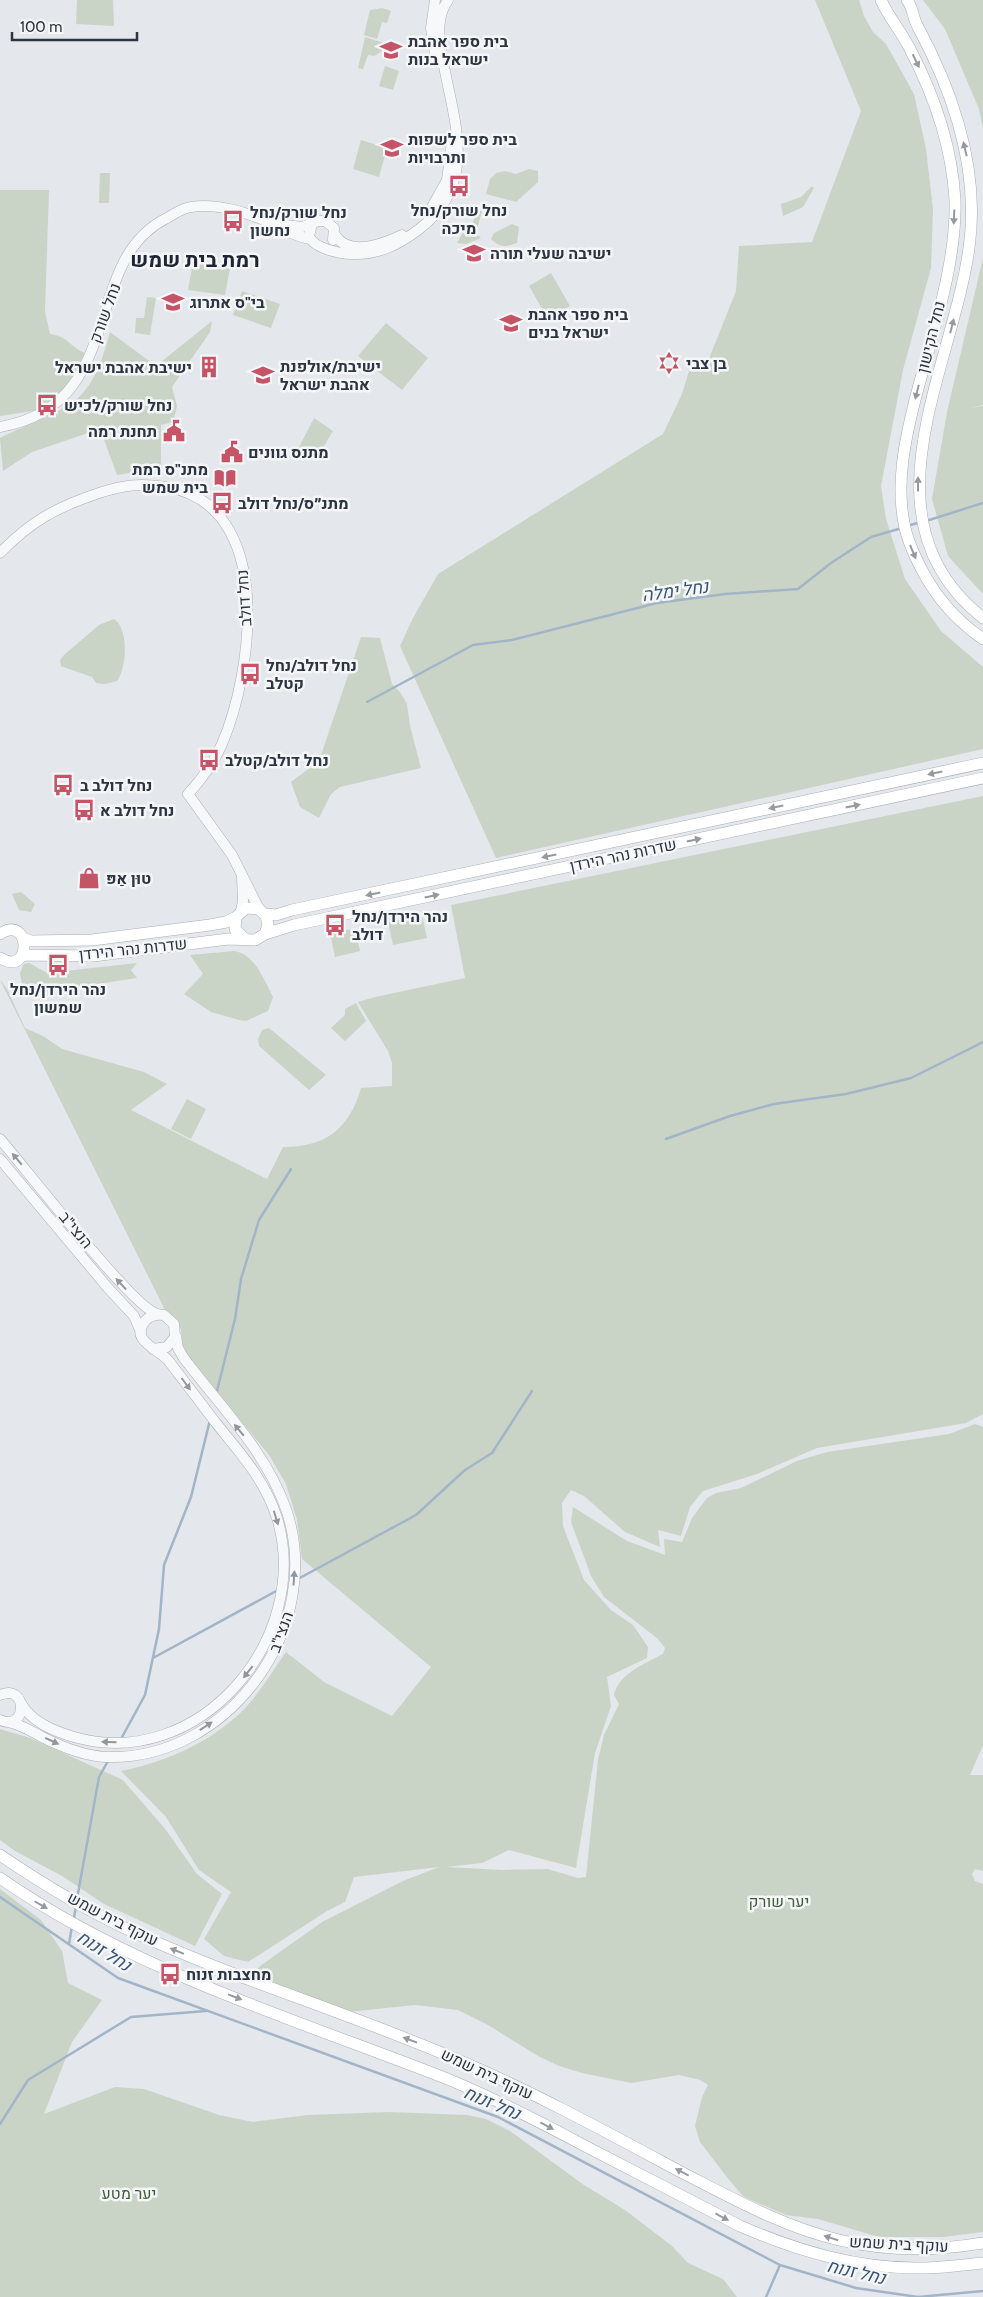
<svg xmlns="http://www.w3.org/2000/svg" width="983" height="2297" font-family="Cabin,Heebo,sans-serif">
	<rect width="100%" height="100%" fill="#e4e7eb"/>
	<path fill="#cad4c6" d="M77 0H113L114 26 76 24Z
		M815 0H859L864 16 873 32 886 44 914 94 926 149 933 209 931 268 903 370 881 486 886 519 905 579 941 631 983 667V749L496 858 400 646 413 618 438 574 663 434 682 394 689 371 708 361 736 291 739 246 812 242 861 111Z
		M923 0H983V129L979 109 945 29Z
		M382 8 391 11 387 23 382 22 377 39 364 35 370 10Z
		M365 37 384 43 382 51 374 56 368 55 363 69 358 68Z
		M385 66 399 71 393 90 379 86Z
		M361 140 387 148 379 177 353 169Z
		M529 169 538 171V182L516 202 486 194 490 179 496 173 505 171 516 174Z
		M100 173H110L109 203H99Z
		M812 186 814 188 803 207 783 216 781 204 801 197Z
		M0 190H49L45 312 50 334C68 336 70 347 85 353L69 386 39 410 0 416Z
		M477 210 482 211 476 233 481 238 466 244 457 243 463 232 471 228Z
		M512 224 519 227 517 243C505 247 501 248 491 239L494 233Z
		M983 258V405L971 408 983 406V594L948 556 932 499 947 412Z
		M193 262 230 268 225 295 188 290Z
		M551 273 570 306 548 319 529 286Z
		M242 291 280 304 271 328 233 315Z
		M147 297 156 298 150 335 135 333 136 318H144Z
		M212 321 210 332 172 387 177 406 173 422 161 425V474L136 472 117 475 100 429 32 452 3 471 0 438C19 428 65 411 79 397 96 381 104 354 110 332L156 366Z
		M386 323 428 358 402 390 358 356Z
		M314 418 333 431 317 458 298 449Z
		M114 619C129 628 127 668 117 681L105 684 96 683 92 677 61 666 60 660 64 655 99 625Z
		M361 637 380 638 392 684 400 692 407 704 410 726 421 768 340 787 331 794 319 818 300 807 291 782 319 761Z
		M983 796V1414L966 1423 817 1448 757 1474 703 1491 690 1507 681 1536 658 1530 660 1547 625 1532 584 1496 571 1490 562 1503 563 1526 584 1580 611 1610 633 1625 648 1647 647 1658 607 1677 611 1706 595 1753 576 1868 509 1850 482 1863 446 1867 502 1870 548 1869 578 1878 586 1877 598 1760 604 1735 619 1704 614 1695C619 1673 645 1664 663 1654L665 1648 658 1639 604 1597 591 1576 571 1522 573 1507 627 1541 665 1555 664 1539 682 1542 692 1518 707 1498 716 1493 741 1488 797 1461 827 1452 949 1434 975 1424 983 1427V1745L970 1775H983V1871L975 1869 972 1874 975 1881 983 1884V2232L943 2237H879L818 2219 786 2215 753 2201 743 2196 730 2181 700 2142 695 2126 702 2097 708 2085 700 2080 679 2075 631 2083 582 2073 559 2066 538 2056 488 2025 458 2010 415 2005 329 2014 265 1991 249 1979 260 1966 322 1922 403 1881 439 1867 354 1877 345 1902 327 1911 248 1962 224 1956 204 1939 231 1892 199 1870 166 1817 121 1771C167 1762 216 1740 248 1705 262 1689 274 1669 286 1652L324 1682 392 1716 431 1667 302 1559 297 1520 286 1484 269 1455 185 1353C179 1334 186 1323 166 1312L0 980 7 989 25 1028 43 1036 62 1049 144 1072 167 1084 131 1110 267 1179 283 1147C326 1147 349 1129 361 1088L392 1086V1063L388 1051 358 1002 375 997 465 978 451 905Z
		M21 892 35 904 31 912 19 910 12 894Z
		M422 916 427 938 393 945 388 922Z
		M355 929 360 951 335 957 330 932Z
		M234 951C255 954 264 980 273 997L268 1011 246 1021 239 1020 211 1012 184 994 203 974 190 955Z
		M29 963 47 973 137 963 131 970 137 978 24 995 20 973 24 964Z
		M356 1003 366 1021 345 1041 331 1028 345 1015V1009Z
		M269 1028 326 1075 309 1090 259 1046 258 1039 262 1030Z
		M187 1099 206 1109 191 1139 171 1129Z
		M0 1729 30 1738 123 1780 166 1830 197 1874 222 1894 195 1946 104 1904 62 1876 15 1851 0 1840Z
		M0 1889 41 1920 62 1951 68 1983 102 2000 72 2042 44 2114 115 2087 144 2089 219 2115 253 2122 308 2115 389 2112 467 2115 486 2119 510 2131 584 2185 625 2210 672 2246 688 2263 723 2279 737 2297H0Z"/>
	<g fill="none" stroke-linecap="round" stroke-linejoin="round">
		<path stroke="#a2b5c8" stroke-width="2.5" d="M926 521 983 503
			M907 526 921 522
			M367 702 473 645 512 640 657 603 725 594 798 589 831 563 871 537 902 528
			M666 1139 730 1116 774 1104 846 1094 911 1078 983 1042
			M216 1395 235 1319 241 1279 259 1220 291 1169
			M296 1580 416 1515 465 1470 492 1453 532 1391
			M153 1658 278 1590
			M121 1739 145 1695 159 1629 164 1565 191 1497 210 1420
			M0 1897 118 1978 498 2117 780 2265 856 2288 918 2297 983 2291
			M77 1899 99 1777 108 1761
			M74 1918 76 1906
			M69 1944 72 1926
			M0 2124 28 2080 131 2017 206 2011
			M766 2297 780 2265"/>
		<g stroke="#a9aeb5" stroke-width="11">
			<path id="tertiary" d="M435 0 431 28 436 60
				M431 209 447 180 452 141
				M278 224 302 227 318 221H325L334 228 333 240
				M312 224 309 236C313 248 340 254 352 254 378 255 398 245 418 230 482 182 452 118 442 55 439 36 436 17 448 0
				M335 235C349 257 383 244 402 235
				M0 427C129 405 79 261 167 218 174 214 182 208 191 207 216 203 246 212 268 222 282 229 294 236 310 239
				M0 553C31 521 57 507 99 493 124 485 139 483 166 487 276 504 253 672 222 744 214 762 201 780 188 794L232 855 259 909
				M241 911 243 901 242 877
				M0 1139C24 1166 135 1311 158 1314
				M0 1159 108 1288 134 1316 141 1332
				M0 1695C28 1683 28 1732 0 1720
				M21 1703C31 1722 54 1731 74 1737 199 1773 313 1638 277 1518 265 1480 240 1453 216 1423 200 1402 184 1381 168 1360 158 1349 129 1340 145 1321 150 1315 157 1314 164 1315L174 1324 175 1337 167 1347 153 1349
				M8 1722C20 1724 31 1731 42 1737 62 1747 84 1756 106 1757 230 1761 326 1625 286 1509 266 1451 219 1405 183 1357L178 1348 176 1336"/>
		</g>
		<g stroke="#a9aeb5" stroke-width="12">
			<path id="secondary" d="M881 0C889 18 901 31 910 49 934 95 952 147 955 200 957 264 931 338 915 400 905 440 896 482 904 523 907 540 915 557 923 572 938 600 957 621 983 639
				M907 0C913 7 913 19 918 27 954 94 980 171 969 248 952 371 859 520 983 618
				M265 914 276 915 292 910 983 763
				M0 934C31 913 33 978 0 958
				M265 934 294 925 983 778
				M23 938 31 941 92 940 210 925 226 922 236 917
				M22 955 93 956 228 939 255 940 265 934 268 925 266 916 259 909 246 908 236 917 235 929 245 939
				M0 1855C44 1885 91 1913 140 1935 246 1983 359 2016 465 2063 539 2095 610 2134 681 2172 732 2198 783 2227 839 2240 885 2251 936 2251 983 2243
				M0 1878C135 1972 298 2020 450 2080 496 2099 542 2123 587 2147 638 2173 689 2200 740 2226 798 2251 858 2269 922 2268 942 2268 963 2265 983 2263"/>
		</g>
		<use href="#tertiary" stroke="#f7f8f9" stroke-width="10"/>
		<use href="#secondary" stroke="#fff" stroke-width="11"/>
	</g>
	<defs><path id="oneway-solid" d="M-6-.8H1V-3.2L6.5 0L1 3.2V.8H-6Z" transform="scale(1.25)"/></defs>
	<g fill="#969aa0">
		<use href="#oneway-solid" transform="translate(916 61) rotate(64)"/>
		<use href="#oneway-solid" transform="translate(965 149) rotate(-103)"/>
		<use href="#oneway-solid" transform="translate(954 217) rotate(92)"/>
		<use href="#oneway-solid" transform="translate(952 326) rotate(-76)"/>
		<use href="#oneway-solid" transform="translate(917 392) rotate(104)"/>
		<use href="#oneway-solid" transform="translate(918 484) rotate(-90)"/>
		<use href="#oneway-solid" transform="translate(913 552) rotate(67)"/>
		<use href="#oneway-solid" transform="translate(935 773) rotate(168)"/>
		<use href="#oneway-solid" transform="translate(853 806) rotate(-12)"/>
		<use href="#oneway-solid" transform="translate(776 807) rotate(168)"/>
		<use href="#oneway-solid" transform="translate(694 840) rotate(-12)"/>
		<use href="#oneway-solid" transform="translate(549 856) rotate(168)"/>
		<use href="#oneway-solid" transform="translate(373 894) rotate(168)"/>
		<use href="#oneway-solid" transform="translate(432 896) rotate(-12)"/>
		<use href="#oneway-solid" transform="translate(41 1905) rotate(30)"/>
		<use href="#oneway-solid" transform="translate(177 1951) rotate(-158)"/>
		<use href="#oneway-solid" transform="translate(235 1997) rotate(21)"/>
		<use href="#oneway-solid" transform="translate(410 2040) rotate(-159)"/>
		<use href="#oneway-solid" transform="translate(547 2126) rotate(28)"/>
		<use href="#oneway-solid" transform="translate(682 2172) rotate(-152)"/>
		<use href="#oneway-solid" transform="translate(722 2217) rotate(28)"/>
		<use href="#oneway-solid" transform="translate(831 2238) rotate(-163)"/>
	</g>
	<g fill="#92969e">
		<use href="#oneway-solid" transform="translate(17 1159) rotate(-130)"/>
		<use href="#oneway-solid" transform="translate(121 1284) rotate(-133)"/>
		<use href="#oneway-solid" transform="translate(186 1384) rotate(53)"/>
		<use href="#oneway-solid" transform="translate(239 1430) rotate(-130)"/>
		<use href="#oneway-solid" transform="translate(276 1518) rotate(73)"/>
		<use href="#oneway-solid" transform="translate(294 1578) rotate(-86)"/>
		<use href="#oneway-solid" transform="translate(248 1672) rotate(128)"/>
		<use href="#oneway-solid" transform="translate(206 1726) rotate(-33)"/>
		<use href="#oneway-solid" transform="translate(52 1741) rotate(25)"/>
		<use href="#oneway-solid" transform="translate(109 1742) rotate(-178)"/>
	</g>
	<defs>
		<g id="school-bare" transform="scale(1.725)"><path d="M0-5L7-2L0 1L-7-2ZM-4 1L0 2.5L4 1V4Q0 6-4 4Z" fill="#c55467" stroke="#f4f6f8" stroke-width="2.5" paint-order="stroke"/></g>
		<g id="bus-bare" transform="scale(1.725)"><path d="M-5-6H5V4H4V6H2V4H-2V6H-4V4H-5ZM-3.5-4V0h7V-4ZM-3.5 1.2v1.5H-2V1.2ZM2 1.2v1.5H3.5V1.2Z" fill="#c55467" stroke="#f4f6f8" stroke-width="2.5" paint-order="stroke"/></g>
		<g id="synagogue-bare" transform="scale(1.725)"><path d="M0-6.5L5.6 3.2H-5.6ZM0 6.5L5.6-3.2H-5.6Z" fill="#c55467" stroke="#f4f6f8" stroke-width="2.5" paint-order="stroke"/></g>
		<g id="building-bare" transform="scale(1.725)"><path d="M-4-6H4V6H1V3H-1V6H-4ZM-2.5-4.3h1.7v1.8h-1.7ZM.8-4.3h1.7v1.8H.8ZM-2.5-1h1.7V.8h-1.7ZM.8-1h1.7V.8H.8Z" fill="#c55467" stroke="#f4f6f8" stroke-width="2.5" paint-order="stroke"/></g>
		<g id="civic-bare" transform="scale(1.725)"><path d="M-.6-6.5H3V-4.5H.6V-3L4-1V1h2V6H-6V1h2V-1L-.6-3ZM-1.2 2.5V6h2.4V2.5Z" fill="#c55467" stroke="#f4f6f8" stroke-width="2.5" paint-order="stroke"/></g>
		<g id="library-bare" transform="scale(1.725)"><path d="M-6-4Q-3-5.5-.7-3.5V5Q-3 3-6 4ZM6-4Q3-5.5 .7-3.5V5Q3 3 6 4Z" fill="#c55467" stroke="#f4f6f8" stroke-width="2.5" paint-order="stroke"/></g>
		<g id="shop-bare" transform="scale(1.725)"><path d="M-5-2.5h2.3a2.7 3.5 0 0 1 5.4 0H5L5.5 6h-11ZM-1.5-2.5h3a1.5 2.3 0 0 0-3 0Z" fill="#c55467" stroke="#f4f6f8" stroke-width="2.5" paint-order="stroke"/></g>
	</defs>
	<g fill-rule="evenodd">
		<use href="#school-bare" x="391" y="50"/>
		<use href="#school-bare" x="392" y="148"/>
		<use href="#bus-bare" x="459" y="186"/>
		<use href="#bus-bare" x="233" y="221"/>
		<use href="#school-bare" x="474" y="253"/>
		<use href="#school-bare" x="173" y="302"/>
		<use href="#school-bare" x="511" y="323"/>
		<use href="#synagogue-bare" x="669" y="363"/>
		<use href="#building-bare" x="209" y="367"/>
		<use href="#school-bare" x="263" y="375"/>
		<use href="#bus-bare" x="47" y="405"/>
		<use href="#civic-bare" x="174" y="431"/>
		<use href="#civic-bare" x="232" y="452"/>
		<use href="#library-bare" x="225" y="478"/>
		<use href="#bus-bare" x="222" y="503"/>
		<use href="#bus-bare" x="250" y="674"/>
		<use href="#bus-bare" x="209" y="760"/>
		<use href="#bus-bare" x="63" y="785"/>
		<use href="#bus-bare" x="84" y="810"/>
		<use href="#shop-bare" x="89" y="878"/>
		<use href="#bus-bare" x="335" y="925"/>
		<use href="#bus-bare" x="58" y="965"/>
		<use href="#bus-bare" x="170" y="1974"/>
	</g>
	<g text-anchor="middle" dominant-baseline="central" stroke-width="5" stroke-linejoin="round" paint-order="stroke">
		<g font-size="16" font-weight="bold" fill="#2d3542" stroke="#f4f6f8" text-anchor="start">
			<text x="408" y="41">בית ספר אהבת<tspan x="408" dy="18">ישראל בנות</tspan></text>
			<text x="408" y="139">בית ספר לשפות<tspan x="408" dy="18">ותרבויות</tspan></text>
			<text x="459" y="210" text-anchor="middle">נחל שורק/נחל<tspan x="459" dy="18">מיכה</tspan></text>
			<text x="250" y="212">נחל שורק/נחל<tspan x="250" dy="18">נחשון</tspan></text>
			<text x="490" y="253">ישיבה שעלי תורה</text>
			<text x="190" y="302">בי"ס אתרוג</text>
			<text x="528" y="314">בית ספר אהבת<tspan x="528" dy="18">ישראל בנים</tspan></text>
			<text x="686" y="363">בן צבי</text>
			<text x="280" y="366">ישיבת/אולפנת<tspan x="280" dy="18">אהבת ישראל</tspan></text>
			<text x="192" y="367" text-anchor="end">ישיבת אהבת ישראל</text>
			<text x="64" y="405">נחל שורק/לכיש</text>
			<text x="157" y="431" text-anchor="end">תחנת רמה</text>
			<text x="248" y="452">מתנס גוונים</text>
			<text x="208" y="469" text-anchor="end">מתנ"ס רמת<tspan x="208" dy="18">בית שמש</tspan></text>
			<text x="238" y="503">מתנ״ס/נחל דולב</text>
			<text x="266" y="665">נחל דולב/נחל<tspan x="266" dy="18">קטלב</tspan></text>
			<text x="225" y="760">נחל דולב/קטלב</text>
			<text x="80" y="785">נחל דולב ב</text>
			<text x="100" y="810">נחל דולב א</text>
			<text x="106" y="878">טוּן אַפּ</text>
			<text x="352" y="916">נהר הירדן/נחל<tspan x="352" dy="18">דולב</tspan></text>
			<text x="58" y="989" text-anchor="middle">נהר הירדן/נחל<tspan x="58" dy="18">שמשון</tspan></text>
			<text x="186" y="1974">מחצבות זנוח</text>
		</g>
		<g font-size="16" fill="#2d3542" stroke="#f4f6f8">
			<text transform="translate(105 313) rotate(-70)">נחל שורק</text>
			<text transform="translate(931 337) rotate(-76)">נחל הקישון</text>
			<text transform="translate(244 598) rotate(-94)">נחל דולב</text>
			<text transform="translate(623 855) rotate(-12)">שדרות נהר הירדן</text>
			<text transform="translate(133 949) rotate(-6)">שדרות נהר הירדן</text>
			<text transform="translate(76 1230) rotate(50)">הנצי"ב</text>
			<text transform="translate(281 1632) rotate(-70)">הנצי"ב</text>
			<text transform="translate(113 1919) rotate(27)">עוקף בית שמש</text>
			<text transform="translate(487 2074) rotate(25)">עוקף בית שמש</text>
			<text transform="translate(899 2244) rotate(3)">עוקף בית שמש</text>
		</g>
		<g font-size="16" fill="#425d3b" stroke="#f4f6f8">
			<text x="779" y="1901">יער שורק</text>
			<text x="129" y="2193">יער מטע</text>
		</g>
		<g font-size="18" font-style="italic" fill="#3a5473" stroke="#f4f6f8">
			<text transform="translate(675 591) rotate(-8)">נחל ימלה</text>
			<text transform="translate(104 1951) rotate(32)">נחל זנוח</text>
			<text transform="translate(492 2103) rotate(23)">נחל זנוח</text>
			<text transform="translate(856 2272) rotate(13)">נחל זנוח</text>
		</g>
		<g font-size="21" font-weight="bold" fill="#1f2633" stroke="#f4f6f8">
			<text x="195" y="259">רמת בית שמש</text>
		</g>
	</g>
	<path d="M12 32v8h125v-8" fill="none" stroke="#2d3542" stroke-width="2.5"/>
	<text x="20" y="32" font-size="15" fill="#2d3542" stroke="#f4f6f8" stroke-width="4" paint-order="stroke">100 m</text>
</svg>
